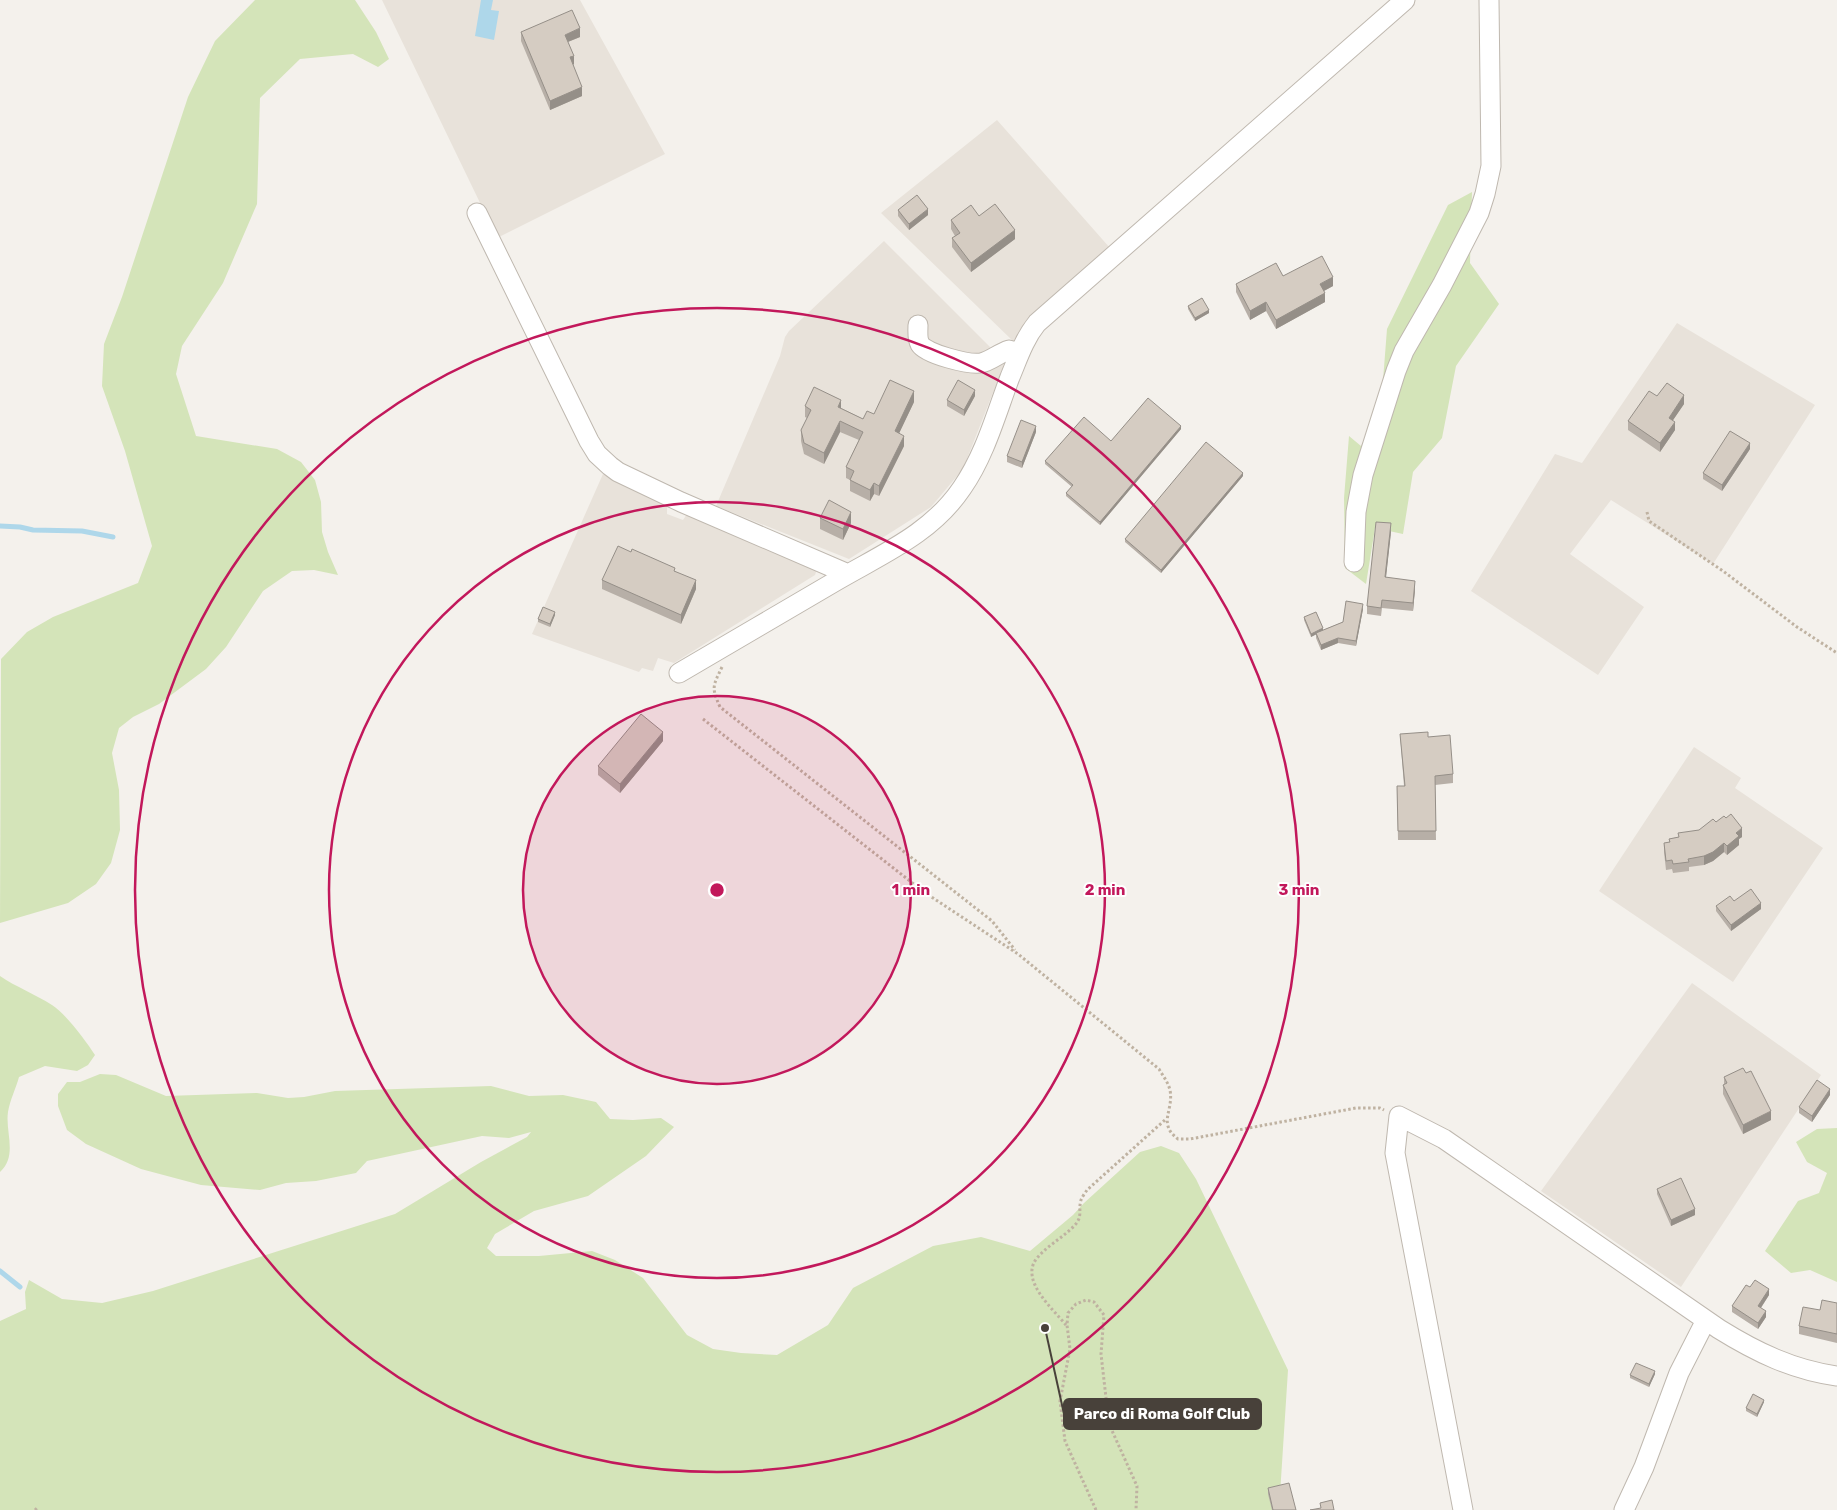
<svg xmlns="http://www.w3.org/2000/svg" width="1837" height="1510" font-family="Rubik,sans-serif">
	<rect width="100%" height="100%" fill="#f4f1ec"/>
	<path fill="#e8e2da" d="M382 0H580L665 154 497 238Z
		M997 120 1110 248 1023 327 1014 342 881 213Z
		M884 241 1005 362 963 469 931 507 849 559 716 506 780 356 785 337 789 331Z
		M1677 323 1815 405 1713 564 1611 500 1570 554 1644 607 1598 675 1471 591 1555 454 1582 463Z
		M603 474 667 505V514L683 520 687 514 817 569 815 575 674 663 658 658 653 671 642 668 639 672 532 634Z
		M1694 747 1741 778 1735 788 1823 848 1733 982 1599 891Z
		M1692 983 1821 1075 1681 1287 1541 1191Z"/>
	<path fill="#d4e4b9" d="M255 0H355L376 32 389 59 378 67 353 54 300 59 260 98 257 204 223 283 182 346 176 374 196 436 277 449 301 462 315 480 321 502 322 532 328 552 338 575 314 570 292 571 263 591 226 647 206 669 159 704 133 717 119 728 112 753 119 790 120 830 111 863 96 884 68 903 0 923 1 659 27 632 53 617 138 583 152 546 125 451 102 386 104 344 122 297 188 97 215 41Z
		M1472 192 1470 263 1499 304 1456 366 1442 438 1413 472 1403 534 1375 528 1366 584 1345 568 1344 498 1349 436 1361 446 1381 406 1387 329 1448 205Z
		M0 976C16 987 35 994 52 1005 66 1014 86 1041 95 1055L88 1065 77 1071 45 1066 19 1077C16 1088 10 1100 8 1112 5 1132 18 1156 0 1172Z
		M100 1074 116 1075 166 1096 257 1093 288 1098 304 1097 335 1091 491 1086 529 1096 563 1095 596 1102 610 1119 633 1120 661 1118 674 1127 646 1156 588 1196 534 1211 495 1234 487 1248 496 1256H539L592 1251 615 1260 643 1278 687 1335 713 1349 741 1353 777 1355 828 1325 853 1288 933 1246 981 1237 1030 1251 1073 1215 1084 1203 1140 1152 1161 1146 1179 1153 1196 1179 1288 1370 1279 1510H0V1321L26 1309 25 1292 29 1280 62 1299 102 1303 153 1291 395 1214 481 1162 527 1137 531 1132 509 1138 482 1136 367 1161 356 1173 316 1181 286 1183 260 1190 201 1185 141 1169 86 1144 67 1130 58 1106V1094L67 1082H80Z
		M1837 1128V1282L1810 1270 1791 1273 1765 1251 1798 1201 1819 1193 1827 1173 1807 1162 1796 1142 1817 1129Z"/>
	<path fill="#aed7ea" d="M481 0H493L491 10 499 11 494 40 475 36Z"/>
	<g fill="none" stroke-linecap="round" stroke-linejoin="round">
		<path stroke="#aed7ea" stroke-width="5" d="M0 526 20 527 33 530 82 531 113 537
			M0 1271 20 1287"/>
		<g stroke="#bfb8af" stroke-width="21">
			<path id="minor" d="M477 213 589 441 597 454 610 466 618 472 681 502 848 574
				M918 325C918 330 917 339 920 344 926 354 969 365 981 363 991 361 999 353 1009 350L1019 353
				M1354 562 1356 512 1363 475 1396 371 1404 351 1442 285 1479 213 1485 194 1491 166 1489 0
				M679 673C731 642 784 612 836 581 882 554 931 534 962 488 985 455 996 414 1010 377 1018 358 1024 339 1037 323L1405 0
				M1463 1510 1395 1153 1399 1116 1444 1139 1719 1329C1756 1352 1793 1370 1837 1376
				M1624 1510 1644 1467 1679 1373 1706 1320"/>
		</g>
		<path stroke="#bfb2a1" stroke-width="3" stroke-dasharray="2.5 2.5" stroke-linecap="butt" d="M1647 512 1649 521 1723 571 1797 627 1837 653
			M722 667C713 686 711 687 720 707L992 921 1015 950
			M703 719 924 892 1018 954 1159 1069C1163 1076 1168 1082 1170 1090 1174 1111 1157 1123 1178 1139H1190L1356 1108H1380L1384 1110
			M1066 1325C1053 1309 1019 1280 1037 1258 1048 1245 1064 1237 1075 1225 1083 1216 1078 1210 1081 1200 1082 1197 1085 1193 1087 1190L1166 1119
			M35 1510 37 1508 38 1510
			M1096 1510 1065 1441 1060 1401 1070 1349 1067 1325 1068 1313 1076 1304 1086 1300 1094 1302 1104 1315 1101 1354 1109 1424 1137 1486 1136 1510"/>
		<use href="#minor" stroke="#fff" stroke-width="19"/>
	</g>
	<path fill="#b7afa7" d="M521 32 580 37 568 42 574 64 573 65 582 96 550 110 521 41Z
		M898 210 928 215 909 230 898 216Z
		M979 216 1015 239 971 272 952 247V238L955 236 951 229V220Z
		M1283 276 1333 286 1324 291 1325 302 1276 329 1266 311 1250 320 1236 292V284Z
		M1188 306 1209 313 1195 321 1188 309Z
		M975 396 964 416 947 406V400Z
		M1657 396 1684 404 1673 420 1675 430 1660 452 1628 430V421Z
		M914 402 899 433 904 446 879 496 874 494 870 501 850 491V480L846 478V467L859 440 840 432 824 464 804 454 801 441V430L807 418 805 417V406L841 408 863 419 874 414Z
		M1181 429 1100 525 1066 496V493L1072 487 1045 464V461L1111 441Z
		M1036 432 1022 468 1007 462V456Z
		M1750 449 1722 491 1703 479V473Z
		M1243 476 1161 573 1125 542V539Z
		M820 518 851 523 843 540 820 529Z
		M1391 532 1386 577 1415 589 1413 611 1382 608 1381 616 1367 614V606Z
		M675 571 696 589 681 624 602 589V580Z
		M1363 609 1356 646 1338 643 1321 650 1316 638V634L1311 637 1304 620V617L1323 630 1343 622Z
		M555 615 550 627 538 622V619Z
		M1400 734 1428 737 1453 774V783L1435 785 1436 840H1398L1397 786H1404Z
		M663 741 620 793 598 775V766Z
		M1726 818 1742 837 1739 839V845L1727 855 1724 852 1713 861 1704 865 1689 867V871L1673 873 1672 869 1666 870 1664 852V843H1669V839L1678 837 1699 830 1716 822Z
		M1734 901 1761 909 1731 931 1716 911V906Z
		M1724 1077 1771 1120 1743 1134 1723 1094V1085H1724Z
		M1830 1095 1812 1122 1799 1113V1107Z
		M1657 1189 1695 1215 1671 1226 1657 1194Z
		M1750 1287 1769 1295 1761 1308 1766 1317 1758 1329 1732 1312V1306Z
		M1837 1303V1343L1799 1334V1326L1820 1310Z
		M1655 1374 1649 1387 1630 1378V1375Z
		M1764 1402 1757 1417 1746 1411V1408Z
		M1268 1488 1296 1510H1272L1268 1494Z"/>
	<path fill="#958f88" d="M580 28V37L565 43V35Z
		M574 56V64L570 66V57Z
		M582 87V96L550 110V101Z
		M928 209V215L909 230V224Z
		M1015 230V239L971 272V263Z
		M1333 277V286L1320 293V284Z
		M1325 293V302L1276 329V320Z
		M1266 302V311L1250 320V311Z
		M1209 310V313L1195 321V318Z
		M975 390V396L964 416V410Z
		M914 391V402L895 442V431Z
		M1684 395V404L1669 426V418Z
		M841 400V411L838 407Z
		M840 421V432L824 464V453Z
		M1675 422V430L1660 452V443Z
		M1036 426V432L1022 468V462Z
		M1181 426V429L1100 525V522Z
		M904 436V446L879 496V486Z
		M1750 443V449L1722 491V485Z
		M1243 473V476L1161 573V570Z
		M874 483V494L870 501V490Z
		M851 512V523L843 540V529Z
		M1391 523V532L1385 586V577Z
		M696 580V589L681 624V615Z
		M1415 581V589L1413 611V603Z
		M1363 604V609L1356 646V641Z
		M555 612V615L550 627V624Z
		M1323 628V631L1311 637V634Z
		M1338 638V643L1321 650V645Z
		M663 732V741L620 793V784Z
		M1742 828V837L1739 839V845L1727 855V846L1736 833Z
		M1724 843V852L1713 861 1704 865V856Z
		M1761 903V909L1731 931V925Z
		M1830 1089V1095L1812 1122V1116Z
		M1771 1111V1120L1743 1134V1125Z
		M1695 1209V1215L1671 1226V1220Z
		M1769 1289V1295L1758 1312V1306Z
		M1766 1311V1317L1758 1329V1323Z
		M1655 1371V1374L1649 1387V1384Z
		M1764 1400V1402L1757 1417V1414Z"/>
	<path fill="#d5ccc2" stroke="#958f88" d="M572 10 580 28 565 35 574 56 570 57 582 87 550 101 521 32Z
		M917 195 928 209 909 224 898 210Z
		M995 204 1015 230 971 263 952 238 960 233 951 220 971 205 979 216Z
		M1322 256 1333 277 1320 284 1325 293 1276 320 1266 302 1250 311 1236 284 1276 263 1283 276Z
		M1202 298 1209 310 1195 318 1188 306Z
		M890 380 914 391 895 431 904 436 879 486 874 483 870 490 850 480 854 471 846 467 863 432 840 421 824 453 804 443 801 430 811 410 805 406 814 387 841 400 838 407 863 419 867 411 874 414Z
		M958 380 975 390 964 410 947 400Z
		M1667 383 1684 395 1669 418 1675 422 1660 443 1628 421 1649 391 1657 396Z
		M1148 398 1181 426 1100 522 1066 493 1073 485 1045 461 1084 417 1111 441Z
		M1021 420 1036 426 1022 462 1007 456Z
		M1730 431 1750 443 1722 485 1703 473Z
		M1206 442 1243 473 1161 570 1125 539Z
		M829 500 851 512 843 529 820 518Z
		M1376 522 1391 523 1385 577 1415 581 1413 603 1382 600 1381 608 1367 606Z
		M618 546 631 552 632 549 675 568 674 571 696 580 681 615 602 580Z
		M1346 601 1363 604 1356 641 1338 638 1321 645 1316 633 1343 622Z
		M543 607 555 612 550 624 538 619Z
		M1316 612 1323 628 1311 634 1304 617Z
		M641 714 663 732 620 784 598 766Z
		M1428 732V737L1450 735 1453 774 1435 776 1436 831H1398L1397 786H1405L1400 734Z
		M1731 814 1742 828 1736 833 1739 836 1727 846 1724 843 1713 852 1704 856 1688 859 1689 862 1673 864 1672 860 1666 861 1664 843 1670 842 1669 839 1679 837 1678 833 1699 830 1713 819 1716 822 1724 816 1726 818Z
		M1751 889 1761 903 1731 925 1716 906 1730 896 1734 901Z
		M1743 1068 1746 1073 1751 1071 1771 1111 1743 1125 1723 1085 1727 1083 1724 1077Z
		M1817 1080 1830 1089 1812 1116 1799 1107Z
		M1681 1178 1695 1209 1671 1220 1657 1189Z
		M1755 1280 1769 1289 1758 1306 1766 1311 1758 1323 1732 1306 1746 1285 1750 1287Z
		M1822 1300 1837 1303V1334L1799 1326 1803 1307 1820 1310Z
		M1636 1363 1655 1371 1649 1384 1630 1375Z
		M1753 1394 1764 1400 1757 1414 1746 1408Z
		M1289 1483 1296 1510H1273L1268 1488Z
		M1332 1500 1334 1510H1310L1321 1508 1320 1503Z"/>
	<circle cx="717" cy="890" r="194" fill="#c2185b" fill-opacity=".12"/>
	<g fill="none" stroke="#c2185b" stroke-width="2.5">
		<circle cx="717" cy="890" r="194"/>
		<circle cx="717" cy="890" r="388"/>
		<circle cx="717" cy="890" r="582"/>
	</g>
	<circle cx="717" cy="890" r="8" fill="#c2185b" stroke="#fff" stroke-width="2.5"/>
	<g font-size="15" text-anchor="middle" font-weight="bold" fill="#c2185b" stroke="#fff" stroke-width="4" stroke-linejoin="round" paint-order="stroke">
		<text x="911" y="895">1 min</text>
		<text x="1105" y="895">2 min</text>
		<text x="1299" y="895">3 min</text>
	</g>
	<path fill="none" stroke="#48413a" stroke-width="2" d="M1045 1328L1064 1414"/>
	<circle fill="#48413a" stroke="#fff" stroke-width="2" cx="1045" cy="1328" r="5"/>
	<rect fill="#48413a" stroke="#48413a" stroke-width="2" x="1064" y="1399" width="197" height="30" rx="5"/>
	<g font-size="15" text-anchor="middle" font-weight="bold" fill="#fff">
		<text x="1162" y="1419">Parco di Roma Golf Club</text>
	</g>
</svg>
